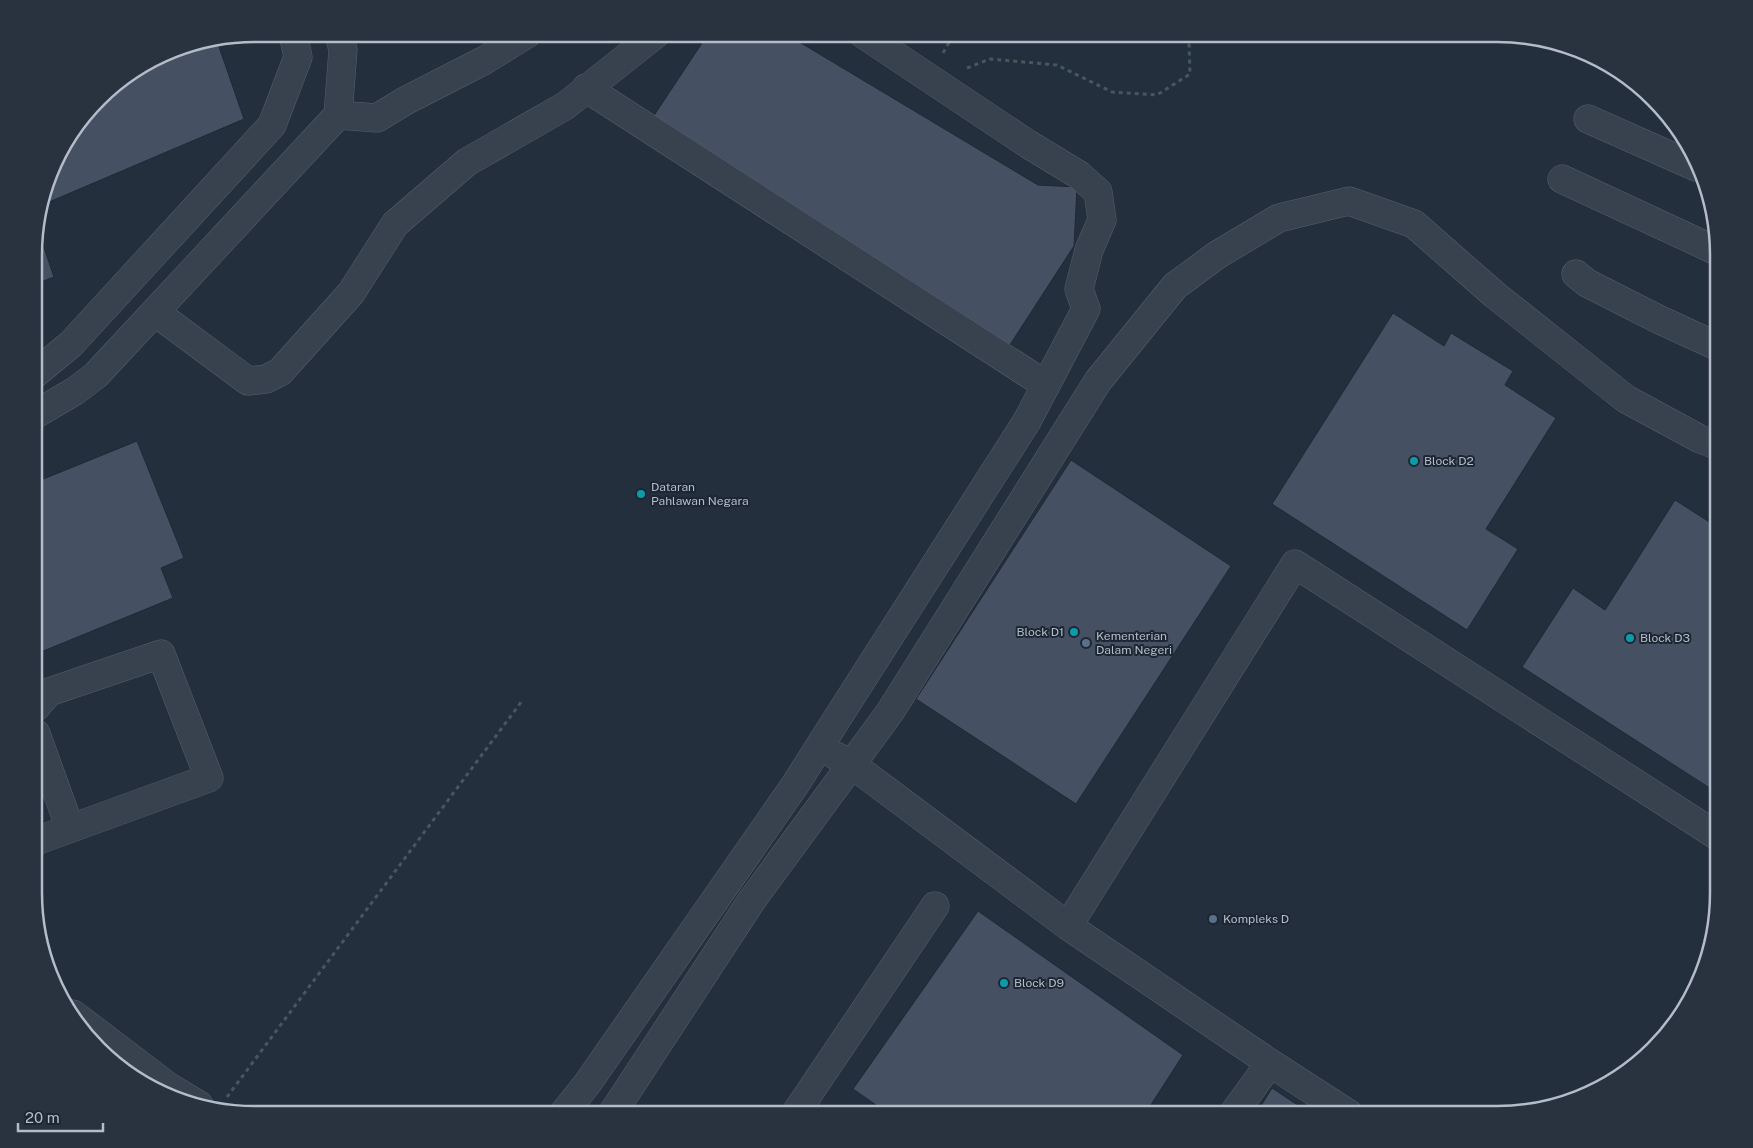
<svg xmlns="http://www.w3.org/2000/svg" width="1753" height="1148" font-family="'Public Sans',sans-serif">
	<rect width="100%" height="100%" fill="#242f3e"/>
	<path fill="#455162" stroke="#1f2835" d="M708 34H790L791 37 1038 185 1077 187 1074 246 1006 351 653 117Z
		M217 41 244 119 42 205 57 157 109 89 171 50Z
		M36 224 54 277 36 284Z
		M1393 313 1444 346 1451 333 1513 371 1505 385 1556 418 1486 529 1518 549 1467 630 1272 504Z
		M137 441 184 558 161 568 173 598 36 654V482Z
		M1071 460 1231 566 1076 804 916 699Z
		M1675 500 1719 528V794L1522 667 1573 588 1605 610Z
		M978 911 1183 1055 1145 1114H889L853 1089Z
		M1272 1088 1311 1114H1256Z"/>
	<g fill="none" stroke-linecap="round" stroke-linejoin="round">
		<g stroke="#565f6c" stroke-width="29">
			<path id="minor" d="M586 88 1046 385
				M338 115 377 118 405 101 485 60 527 34
				M1588 119 1696 167
				M1562 179 1719 252
				M1576 274 1587 283 1660 320 1719 347
				M155 312 248 381 266 379 280 372 351 293 395 224 467 162 565 106 656 34
				M36 373 71 344 272 125 298 57 293 34
				M36 414 75 391 96 375 338 115 343 50 339 34
				M36 707 49 692 161 654 209 778 36 841
				M36 734 70 828
				M836 756 851 764 1068 926
				M73 1014 169 1087 199 1105
				M563 1114 587 1084 795 785 819 747 1027 421 1086 309 1079 289 1089 250 1102 220 1098 192 1079 175 1028 144 863 34
				M612 1114 752 900 890 712 1098 381 1175 286 1217 255 1279 218 1349 201 1414 224 1495 295 1626 399 1700 439 1719 446
				M795 1114 935 906
				M1233 1114 1270 1063
				M1349 1114 1270 1063 1068 926 1295 564 1719 837"/>
		</g>
		<path stroke="#44595c" stroke-width="3" stroke-dasharray="4 4" stroke-linecap="butt" d="M943 53 954 34
			M967 68 990 59 1057 65 1112 92 1157 95 1190 74 1189 42 1176 34
			M227 1097 522 701"/>
		<use href="#minor" stroke="#38414e" stroke-width="28"/>
	</g>
	<g fill="#0f9aa8" stroke="#1d2633" stroke-width="2">
		<circle cx="1414" cy="461" r="5"/>
		<circle cx="641" cy="494" r="5"/>
		<circle cx="1074" cy="632" r="5"/>
		<circle cx="1630" cy="638" r="5"/>
		<circle cx="1004" cy="983" r="5"/>
	</g>
	<g fill="#5c6f8a" stroke="#1d2633" stroke-width="2">
		<circle cx="1086" cy="643" r="5"/>
		<circle cx="1213" cy="919" r="5"/>
	</g>
	<g text-anchor="middle" dominant-baseline="central" stroke-width="4" stroke-linejoin="round" paint-order="stroke">
		<g font-size="12" fill="#b4bcc9" stroke="#1d2633" text-anchor="start">
			<text x="1424" y="461">Block D2</text>
			<text x="651" y="487">Dataran<tspan x="651" dy="14">Pahlawan Negara</tspan></text>
			<text x="1064" y="632" text-anchor="end">Block D1</text>
			<text x="1096" y="636">Kementerian<tspan x="1096" dy="14">Dalam Negeri</tspan></text>
			<text x="1640" y="638">Block D3</text>
			<text x="1223" y="919">Kompleks D</text>
			<text x="1014" y="983">Block D9</text>
		</g>
	</g>
	<path d="M0 0H1753V1148H0ZM255 42H1497A213 213 0 0 1 1710 255V893A213 213 0 0 1 1497 1106H255A213 213 0 0 1 42 893V255A213 213 0 0 1 255 42Z" fill="#29323f" fill-rule="evenodd"/>
	<path fill="none" stroke="#b4bcc9" stroke-width="2.5" d="M255 42H1497A213 213 0 0 1 1710 255V893A213 213 0 0 1 1497 1106H255A213 213 0 0 1 42 893V255A213 213 0 0 1 255 42Z"/>
	<path d="M18 1123v8h85v-8" fill="none" stroke="#b4bcc9" stroke-width="2.5"/>
	<text x="25" y="1123" font-size="15" fill="#b4bcc9" stroke="#1d2633" stroke-width="4" paint-order="stroke">20 m</text>
</svg>
